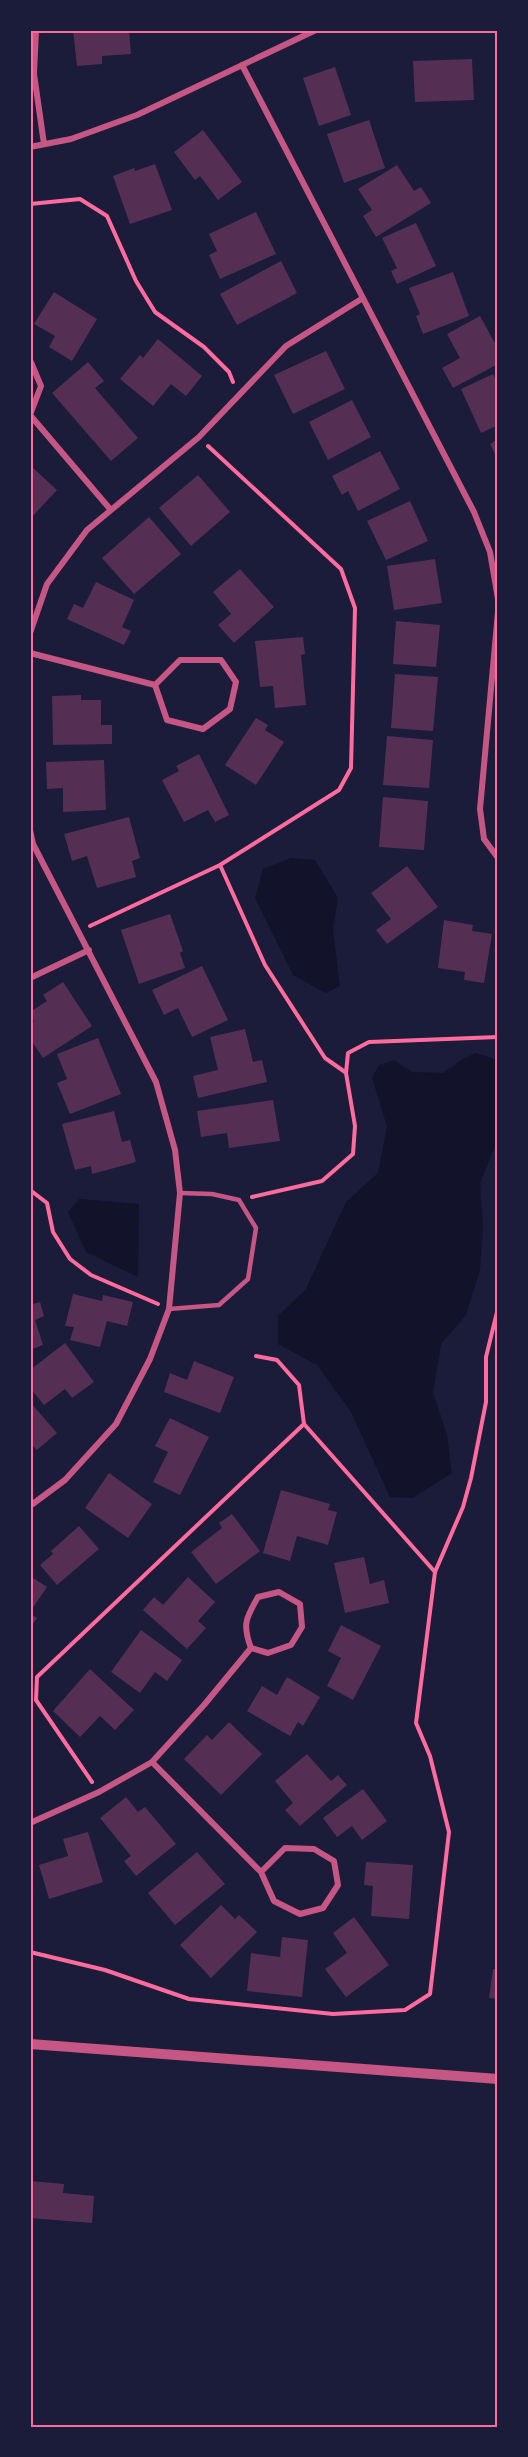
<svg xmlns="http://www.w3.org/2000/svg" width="528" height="2457" font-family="'Open Sans',sans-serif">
	<rect width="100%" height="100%" fill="#1b1b3a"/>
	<path fill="#12122b" d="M291 858 315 860 338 898 333 930 340 986 326 993 293 975 255 898 263 869Z
		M476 1053 498 1060V1139L480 1183 483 1227 480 1270 466 1315 441 1344 433 1392 447 1435 452 1473 413 1498 390 1497 351 1412 317 1365 278 1344V1316L306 1289 346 1202 378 1173 387 1126 372 1078 379 1065 394 1060 412 1072 443 1073 461 1060Z
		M79 1199 139 1204 138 1277 86 1252 68 1212Z"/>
	<path fill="#542f53" d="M73 30H129L131 54 102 56V64L77 66Z
		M472 59 474 100 415 102 413 61Z
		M335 67 351 115 319 126 303 78Z
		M369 120 385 168 344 183 327 134Z
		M203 130 242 182 218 200 200 176 195 180 174 152Z
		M155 164 172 210 130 224 113 176 134 168 135 171Z
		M397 165 414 191 421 187 431 203 376 237 363 216 372 210 358 189Z
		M256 212 276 254 220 279 209 255 217 251 209 234Z
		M416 223 436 266 397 284 391 271 397 268 382 238Z
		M281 261 297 293 237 325 220 294Z
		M453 272 469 316 423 334 416 316 420 314 409 288Z
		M54 292 97 319 72 361 49 347 55 336 34 324Z
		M480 316 498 349V364L453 388 442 368 460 358 447 334Z
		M158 339 202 376 186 396 171 384 153 406 120 379 140 355 143 358Z
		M326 351 345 389 293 414 274 375Z
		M88 362 104 381 95 388 138 438 111 461 52 393Z
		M493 374 498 384V425L481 433 461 389Z
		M352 400 371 437 328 460 309 422Z
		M498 439V460L490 444Z
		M380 451 400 489 358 511 348 491 342 495 332 476Z
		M30 465 57 490 30 519Z
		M198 475 230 512 191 546 159 508Z
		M410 501 428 541 386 560 367 521Z
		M149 517 181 554 134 594 102 558Z
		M435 559 442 603 394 610 387 566Z
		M240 569 274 607 234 643 218 625 231 614 213 592Z
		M96 582 134 600 122 627 131 631 124 645 67 619 74 604 83 608Z
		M396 621 440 625 436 667 393 664Z
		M303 637 305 654 301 655 306 705 275 708 273 686 260 687 255 641Z
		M395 674 438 677 433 731 391 728Z
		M81 695V700H101V725H112V744L53 745 52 696Z
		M256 718 268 725 265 730 284 742 256 785 225 765Z
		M387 736 433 740 429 788 383 785Z
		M199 754 229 815 215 822 208 810 184 822 162 780 179 771 176 766Z
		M104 760 106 810 63 812V788L47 789 46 762Z
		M383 797 428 801 424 850 379 847Z
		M129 817 140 858 132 861 136 877 97 888 87 856 72 861 64 834Z
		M407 866 438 907 387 944 376 930 391 919 371 893Z
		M170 914 183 951 180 953 185 968 139 984 121 930Z
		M444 920 473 925 472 931 492 934 484 983 464 980 465 972 438 968Z
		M202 966 228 1020 192 1037 178 1008 164 1015 152 990Z
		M63 982 92 1026 43 1058 30 1039V1024L34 1022 30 1012 47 1001 43 995Z
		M245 1029 253 1062 262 1060 267 1082 198 1098 193 1076 218 1070 210 1037Z
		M98 1038 121 1094 70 1114 57 1083 67 1079 57 1054Z
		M273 1100 280 1141 229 1148 227 1133 201 1137 197 1111Z
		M114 1111 122 1142 130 1140 136 1162 92 1174 91 1166 75 1170 62 1124Z
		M73 1294 102 1301 103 1295 133 1302 127 1326 107 1321 100 1347 70 1340 74 1327 65 1326Z
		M40 1302 44 1316 35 1320 43 1345 30 1350V1305Z
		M65 1343 94 1382 72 1398 65 1389 44 1405 30 1388V1370Z
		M194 1361 234 1377 220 1413 164 1392 170 1373 187 1380Z
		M30 1402 57 1433 37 1450 30 1443Z
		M170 1418 209 1437 180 1495 153 1482 168 1452 155 1446Z
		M109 1473 152 1504 128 1538 85 1508Z
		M281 1490 330 1504 328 1510 337 1512 328 1545 297 1536 290 1561 263 1553Z
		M232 1514 260 1551 216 1584 191 1552 222 1528 219 1523Z
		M79 1526 99 1549 57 1585 40 1565 53 1554 51 1551Z
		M364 1557 370 1584 384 1580 389 1603 345 1613 334 1563Z
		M30 1576 47 1587 30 1612Z
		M188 1577 215 1602 198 1621 206 1628 187 1649 143 1610 154 1597 163 1605Z
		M30 1614 37 1618 30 1628Z
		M341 1625 381 1646 353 1700 327 1686 341 1658 328 1651Z
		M141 1630 182 1660 167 1681 155 1672 140 1693 111 1672Z
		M90 1669 134 1710 115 1730 100 1716 80 1737 53 1711Z
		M287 1677 320 1697 303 1726 298 1722 290 1736 247 1711 262 1686 277 1695Z
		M229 1722 262 1754 221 1795 184 1759 207 1735 212 1740Z
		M307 1754 331 1781 338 1775 347 1785 300 1826 285 1810 293 1803 275 1781Z
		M363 1789 387 1821 362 1840 352 1826 337 1837 323 1818Z
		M126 1797 138 1812 145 1807 176 1844 136 1876 124 1861 131 1856 100 1818Z
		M88 1832 103 1882 49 1899 39 1865 68 1856 63 1839Z
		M197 1852 225 1884 175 1925 148 1893Z
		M366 1862 413 1865 409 1919 371 1916 373 1886 364 1885Z
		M221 1905 235 1919 239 1915 257 1932 211 1978 180 1945Z
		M354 1917 389 1965 346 1997 325 1969 347 1953 333 1933Z
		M282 1937 308 1940 302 1997 247 1991 251 1953 280 1957Z
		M493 1969H498V1999L489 1998Z
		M30 2181 64 2184 63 2193 94 2196 92 2223 30 2218Z"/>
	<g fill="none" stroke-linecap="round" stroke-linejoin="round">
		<path stroke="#ff6b9d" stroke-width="4" d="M30 204 80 199 107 216 136 281 155 312 204 347 229 372 233 382
			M220 865 265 965 325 1058 345 1072
			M90 926 220 865 339 790 351 768 355 608 341 569 208 446
			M30 1190 47 1203 53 1232 70 1259 91 1275 158 1304
			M252 1197 322 1181 353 1154 355 1126 346 1073 348 1053 369 1042 498 1037
			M256 1356 277 1360 299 1385 304 1424 435 1572
			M92 1782 36 1700 37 1677 304 1424
			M30 1952 105 1970 189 1999 333 2014 405 2010 430 1994 449 1832 430 1756 416 1723 435 1572 463 1507 471 1478 486 1402V1357L498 1308"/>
		<path stroke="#c65784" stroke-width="4.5" d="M169 1309 219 1305 248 1279 256 1228 239 1200 212 1194 180 1193"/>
		<path stroke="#c65784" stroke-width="6" d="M36 30 34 74 44 144
			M242 65 474 512 490 552 498 599
			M30 147 71 139 137 115 316 30
			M30 360 41 386 30 415
			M30 415 110 509
			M498 612 480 809 484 839 498 858
			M30 633 47 584 87 530 199 437 286 346 363 298
			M30 653 155 685
			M180 660H221L236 682 230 709 203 729 167 720 155 685Z
			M30 830 33 844 156 1082 175 1150 180 1193 169 1309 150 1359 116 1424 65 1480 30 1506
			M30 978 89 950
			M279 1592 300 1604 302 1627 291 1645 268 1653 251 1648C242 1624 246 1618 258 1597Z
			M152 1762 261 1872 274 1901 300 1914 323 1908 338 1885 334 1861 314 1849 285 1848 261 1872
			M30 1823 99 1792 152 1762 204 1705 251 1648"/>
		<path stroke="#c65784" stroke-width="10" d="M30 2044 498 2079"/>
	</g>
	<rect width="528" height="2457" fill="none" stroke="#1b1b3a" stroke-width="63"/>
	<rect x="32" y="32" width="464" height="2394" fill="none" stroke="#ff6b9d" stroke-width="2"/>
</svg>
